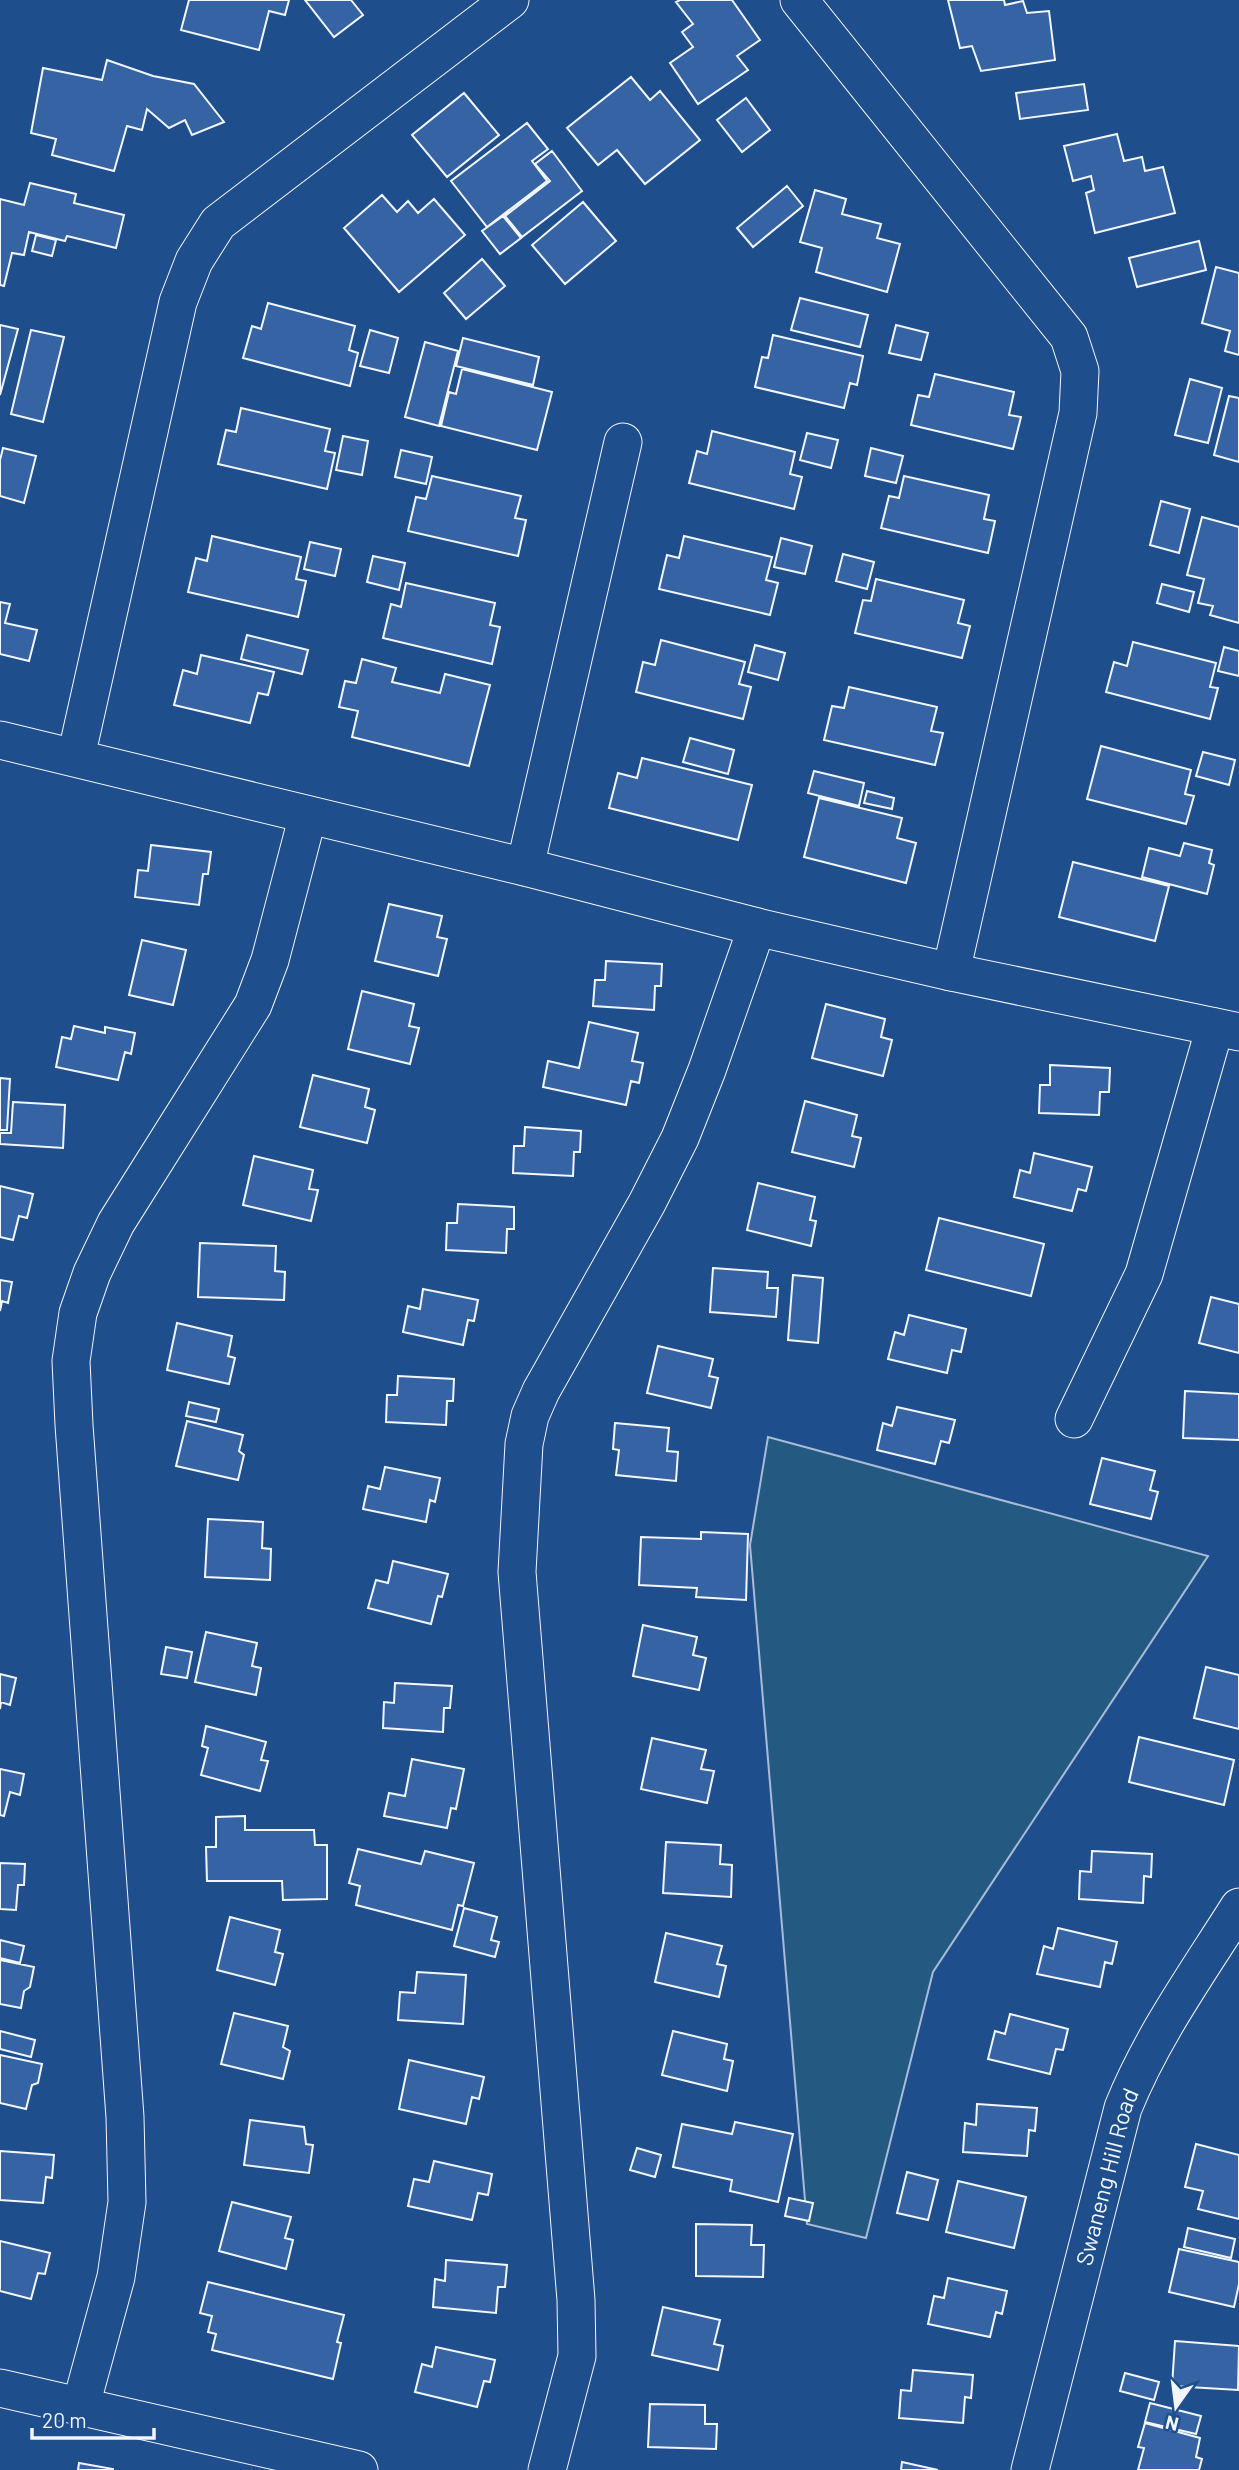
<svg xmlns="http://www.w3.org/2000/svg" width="1239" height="2470" font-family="Barlow,sans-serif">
	<rect width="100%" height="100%" fill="#1f4e8c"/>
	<path fill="#245a82" stroke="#a8bbd7" stroke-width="2" d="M768 1437 1208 1556 933 1972 866 2238 807 2224 750 1545Z"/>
	<path fill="#3563a3" stroke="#f2f6ff" stroke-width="2" d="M189 0H289L285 15 269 11 259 50 181 30Z
		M305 0H351L363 15 334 37Z
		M680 0H732L760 40 737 56 748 70 698 104 670 63 693 47 682 32 693 24 676 2Z
		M948 0H1004L1005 5 1023 1 1027 13 1049 11 1055 60 981 71 972 46 960 48Z
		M107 60 153 76 194 84 224 122 192 135 185 120 169 128 147 109 142 130 127 126 114 171 52 155 56 139 31 133 43 68 102 80Z
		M631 77 650 100 660 91 700 140 645 184 617 150 598 165 567 128Z
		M1084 84 1088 110 1020 119 1016 93Z
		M464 93 499 135 447 177 412 135Z
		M746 98 770 130 742 152 717 120Z
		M527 123 548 149 532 161 547 181 487 227 451 181Z
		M1117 134 1124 161 1142 157 1145 171 1163 167 1175 213 1095 233 1086 193 1094 190 1091 176 1073 181 1064 146Z
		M552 151 582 191 522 237 505 216 550 181 535 164Z
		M30 183 76 194 74 203 124 215 116 248 67 236 65 241 29 232 24 255 12 253 4 286 0 285V199L24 205Z
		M787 186 803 206 753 247 737 228Z
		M815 190 846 199 842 214 881 224 877 238 900 244 887 292 816 272 822 248 800 242Z
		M382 195 397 212 408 201 418 213 434 199 465 235 399 292 344 228Z
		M583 202 616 241 565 284 532 245Z
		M503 216 521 238 500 254 482 231Z
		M36 235 56 240 52 256 32 251Z
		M1199 241 1206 270 1137 287 1129 258Z
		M482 259 505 286 466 319 444 293Z
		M1216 267 1239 273V355L1225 351 1230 331 1202 323Z
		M800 298 868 315 860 347 791 330Z
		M268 303 355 326 349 350 358 353 350 386 243 358 252 326 261 329Z
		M0 325 18 329 0 395Z
		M896 325 928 333 921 360 889 353Z
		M31 330 64 337 43 422 11 414Z
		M370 330 398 338 389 373 360 366Z
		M773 335 863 356 857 385 850 383 844 408 755 387 762 357 768 358Z
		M463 338 539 357 533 385 456 366Z
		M425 342 458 351 439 426 405 417Z
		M462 369 552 392 537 450 441 426 449 392 456 394Z
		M935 374 1014 392 1009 415 1021 417 1013 449 911 425 918 395 929 397Z
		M1190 379 1222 388 1208 443 1175 435Z
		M1229 396 1239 398V462L1214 455Z
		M241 408 330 429 325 451 335 453 327 489 218 464 226 430 236 432Z
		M712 431 795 452 790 474 802 477 794 509 689 483 697 451 707 454Z
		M807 433 838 440 831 468 800 460Z
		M343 436 368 441 362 475 336 470Z
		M3 448 36 456 24 503 0 496V460Z
		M871 448 903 456 896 483 865 476Z
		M401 450 432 457 426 484 395 477Z
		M432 476 521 496 515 518 526 520 518 556 408 531 416 497 426 499Z
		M904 476 989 495 984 519 995 521 988 553 881 528 889 496 899 498Z
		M1161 501 1190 509 1179 553 1150 545Z
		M1202 517 1239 527V623L1210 615 1213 606 1198 603 1204 579 1187 575Z
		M212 536 301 557 296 579 306 581 298 617 188 592 196 558 207 561Z
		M684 536 772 557 766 580 778 583 770 615 659 589 667 555 679 558Z
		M781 538 812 546 805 574 774 567Z
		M310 542 341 549 335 576 304 569Z
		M843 554 874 562 867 589 836 581Z
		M373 556 405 563 399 590 367 582Z
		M876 579 964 600 958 623 970 626 962 658 855 633 863 600 871 601Z
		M406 583 495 603 490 625 500 627 492 664 383 638 391 604 401 607Z
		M1162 584 1194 592 1189 612 1157 603Z
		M0 602 10 604 5 623 37 630 29 661 0 654Z
		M247 635 308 650 302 674 241 659Z
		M661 640 745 662 739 684 751 687 743 719 636 692 643 662 655 665Z
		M1133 642 1216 663 1210 687 1218 688 1210 719 1106 692 1114 662 1127 666Z
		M755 645 785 653 778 680 748 672Z
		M1224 647 1239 651V676L1218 671Z
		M201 655 274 672 268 695 258 693 250 723 174 705 183 670 197 674Z
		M362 659 396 668 392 682 440 693 445 674 490 685 469 766 352 737 358 711 339 707 345 681 356 683Z
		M849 687 937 707 931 731 943 733 935 765 824 740 832 706 844 708Z
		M690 738 734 750 728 774 683 762Z
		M1101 746 1191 770 1185 794 1194 796 1186 824 1087 799Z
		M1203 752 1235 760 1229 785 1196 776Z
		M642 758 752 785 738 840 609 808 618 773 637 778Z
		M814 771 864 783 859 806 808 793Z
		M867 791 894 798 892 809 864 803Z
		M819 798 902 818 897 838 916 843 906 883 804 857Z
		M1184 843 1212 850 1209 863 1214 865 1207 894 1142 877 1149 848 1180 856Z
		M151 845 211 852 208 874H203L199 905 135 897 138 870 148 871Z
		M1073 862 1169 886 1155 941 1059 917Z
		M389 904 442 916 437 937 447 939 438 976 375 961Z
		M142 940 186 950 173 1005 129 995Z
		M606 961 662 964 661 986H655L654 1010 593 1006 595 980H605Z
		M362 991 414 1004 409 1026 419 1028 410 1064 348 1049Z
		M826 1004 885 1019 881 1037 892 1040 883 1076 812 1058Z
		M589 1022 638 1033 632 1061 643 1063 639 1083 631 1081 626 1105 543 1087 548 1061 579 1068Z
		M74 1026 105 1033V1027L135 1033 131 1054 125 1052 118 1080 56 1067 62 1037 71 1039Z
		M1050 1065 1110 1068 1109 1092H1100L1099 1115 1039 1113 1040 1085H1050Z
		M313 1075 369 1089 365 1107 375 1110 367 1143 300 1127Z
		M0 1078 10 1079 7 1130H0Z
		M805 1101 857 1115 852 1136 861 1138 854 1167 792 1152Z
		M13 1102 65 1105 63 1148 0 1144V1133H11Z
		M525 1127 581 1131 580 1152H574L573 1176 513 1173 514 1146H524Z
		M1034 1153 1092 1167 1086 1191 1078 1189 1072 1211 1014 1197 1020 1170 1030 1173Z
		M254 1156 313 1170 309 1189 318 1190 311 1221 243 1205Z
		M758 1183 815 1197 810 1220 816 1221 811 1246 747 1230Z
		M0 1186 33 1194 27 1218 19 1216 13 1240 0 1237Z
		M458 1204 514 1207V1229H507L506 1253 446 1250 447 1223H457Z
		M939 1218 1044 1244 1031 1296 926 1270Z
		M200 1243 276 1246 275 1271 285 1272 284 1300 198 1297Z
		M713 1268 768 1272 767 1288H778L776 1317 710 1312Z
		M793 1275 823 1278 818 1343 788 1340Z
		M0 1280 12 1282 8 1303 2 1301 0 1311Z
		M423 1289 478 1300 474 1321 468 1320 463 1345 403 1332 408 1306 420 1309Z
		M1211 1297 1239 1304V1353L1199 1343Z
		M909 1315 966 1329 961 1352 952 1350 947 1373 888 1359 895 1332 904 1335Z
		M177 1323 232 1336 228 1356 235 1358 229 1384 167 1370Z
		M658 1346 713 1359 709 1376 718 1378 711 1408 647 1393Z
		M398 1376 454 1379 453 1401H447L446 1425 386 1422 387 1395H397Z
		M1185 1391 1239 1394V1440L1183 1438Z
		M189 1402 219 1409 216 1422 186 1416Z
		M897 1407 955 1420 949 1443 941 1441 935 1464 877 1450 883 1423 892 1426Z
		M187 1421 243 1435 239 1451 244 1455 238 1480 176 1466Z
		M615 1423 669 1428 667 1451 678 1452 676 1481 616 1475 619 1450 613 1449Z
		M1102 1458 1155 1471 1150 1490 1158 1492 1151 1519 1090 1504Z
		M385 1467 440 1478 435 1502 430 1500 426 1522 363 1509 368 1486 380 1489Z
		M208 1519 263 1522 262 1548 271 1549 270 1580 205 1577Z
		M701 1532 748 1534 746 1600 696 1597 697 1588 639 1585 641 1537 701 1539Z
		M393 1561 448 1574 442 1597 438 1596 431 1624 368 1608 376 1580 388 1583Z
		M643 1625 697 1637 693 1655 706 1658 699 1690 633 1676Z
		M206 1632 257 1643 252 1666 261 1668 256 1695 195 1682Z
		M166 1647 192 1652 187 1678 161 1674Z
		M1206 1667 1239 1675V1729L1194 1718Z
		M0 1674 16 1678 10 1705 1 1702 0 1709Z
		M395 1683 452 1686 450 1708H444L443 1732 383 1728 384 1702 394 1703Z
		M206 1726 266 1742 261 1760 268 1761 260 1791 201 1775 208 1748 202 1746Z
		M1139 1737 1234 1760 1224 1805 1129 1782Z
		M652 1738 706 1750 701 1769 714 1771 707 1803 641 1789Z
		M412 1759 464 1769 456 1809 451 1808 447 1828 384 1816 389 1793 405 1796Z
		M0 1769 24 1774 20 1795 10 1792 4 1816 0 1815Z
		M245 1816V1830H314L315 1845H327V1899L283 1900 282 1881H207L206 1847H216V1817Z
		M666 1842 721 1845 720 1864 732 1865 731 1897 663 1893Z
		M358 1849 421 1864 425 1851 474 1863 463 1906 458 1905 452 1930 356 1905 360 1886 349 1883Z
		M1092 1851 1152 1854 1151 1877 1144 1876 1143 1903 1079 1899 1080 1871 1091 1872Z
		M0 1863 25 1864 24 1885H18L16 1910 0 1909Z
		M464 1908 497 1917 491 1940 499 1942 495 1957 454 1946Z
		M230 1917 280 1930 275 1952 283 1954 275 1985 217 1970Z
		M1058 1928 1117 1942 1112 1964 1105 1962 1100 1987 1037 1974 1044 1946 1053 1949Z
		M666 1933 722 1946 717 1964 726 1966 719 1997 655 1982Z
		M0 1940 24 1946 20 1963 0 1958Z
		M0 1960 34 1967 30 1987 24 1991 21 2008 0 2004Z
		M417 1972 466 1975 463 2024 398 2020 400 1992 415 1993Z
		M234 2013 288 2026 283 2047 290 2051 283 2079 221 2064Z
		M1010 2014 1068 2029 1063 2050 1056 2049 1050 2074 988 2059 995 2031 1005 2034Z
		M0 2031 35 2040 31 2057 0 2049Z
		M673 2031 727 2044 724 2059 733 2061 727 2091 662 2075Z
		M0 2055 42 2064 38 2083 32 2085 26 2109 0 2103Z
		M409 2060 484 2077 479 2099 472 2097 466 2124 399 2109Z
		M977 2104 1037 2108 1035 2131 1029 2130 1027 2156 963 2152 965 2123 976 2125Z
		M250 2120 304 2127 306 2144 313 2145 309 2173 244 2165Z
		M735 2122 793 2134 778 2202 730 2191 732 2180 673 2167 682 2124 732 2134Z
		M1196 2144 1239 2155V2219L1198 2209 1203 2191 1185 2187Z
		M637 2148 661 2155 655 2177 630 2170Z
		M0 2151 54 2155 52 2178 46 2177 43 2203 0 2200Z
		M434 2161 492 2174 488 2195 478 2193 472 2220 408 2206 414 2179 429 2182Z
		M907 2172 938 2180 928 2220 897 2213Z
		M958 2181 1026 2197 1014 2248 946 2232Z
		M789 2198 813 2203 809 2221 785 2216Z
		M232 2202 291 2217 285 2238 293 2240 286 2269 219 2251Z
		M696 2224 752 2225 751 2245H764L763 2277 696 2276Z
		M1188 2228 1235 2239 1231 2258 1184 2247Z
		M0 2241 50 2253 45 2274 38 2273 31 2299 0 2291Z
		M1179 2249 1239 2262V2284L1234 2307 1169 2292Z
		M446 2260 507 2265 505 2287H498L496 2313 433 2307 435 2279 445 2281Z
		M948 2278 1007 2291 1002 2314 996 2312 990 2337 928 2324 934 2296 944 2298Z
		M208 2282 344 2315 337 2342 341 2343 333 2379 212 2350 216 2334 208 2332 212 2316 200 2313Z
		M663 2307 720 2320 714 2344 723 2346 718 2370 652 2355Z
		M1175 2341 1239 2346 1238 2390 1172 2386Z
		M436 2347 495 2360 490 2382 484 2381 477 2407 415 2392 422 2364 432 2367Z
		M913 2370 973 2375 971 2398 965 2397 963 2423 899 2418 901 2390 911 2391Z
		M1125 2373 1159 2382 1154 2400 1120 2391Z
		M1150 2403 1201 2416 1196 2434 1145 2422Z
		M650 2404 705 2405V2424H717L716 2449 648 2447Z
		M1145 2423 1200 2438 1196 2457 1202 2459 1199 2470H1138L1144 2448 1138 2447Z
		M902 2462 938 2470H901Z
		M79 2463 113 2469V2470H78Z"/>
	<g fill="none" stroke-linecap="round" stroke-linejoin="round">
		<g stroke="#f2f6ff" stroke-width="39">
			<g id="minor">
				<path d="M799 0 1069 337 1080 371 1078 413 951 972"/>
				<path d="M0 740 525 867 757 927 951 972 1239 1032"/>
				<path d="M76 757 178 302 194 261 218 223 510 0"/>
				<path d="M525 867 623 442"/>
				<path d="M1074 1419 1144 1274 1215 1027"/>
				<path d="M0 2388 359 2470"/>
				<path d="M81 2405 116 2277 127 2202 125 2117 74 1425 71 1361 78 1313 92 1273 116 1223 253 1005 270 960 308 815"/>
				<path d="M547 2470 577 2356 576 2300 517 1572 524 1444 530 1416 541 1391 647 1203 680 1138 707 1070 757 927"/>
				<path id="s1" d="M1030 2470 1123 2108C1152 2036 1198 1972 1239 1907"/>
			</g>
		</g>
		<use href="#minor" stroke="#1f4e8c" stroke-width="37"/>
	</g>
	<g text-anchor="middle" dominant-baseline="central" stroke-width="5" stroke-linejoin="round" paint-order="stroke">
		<g font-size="23" fill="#f2f6ff" stroke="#1f4e8c">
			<text stroke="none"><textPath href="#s1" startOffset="303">Swaneng Hill Road</textPath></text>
		</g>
	</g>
	<g transform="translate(1176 2407) rotate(194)" stroke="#1f4e8c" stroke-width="5" paint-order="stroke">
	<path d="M0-5L12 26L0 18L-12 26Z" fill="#f2f6ff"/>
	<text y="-10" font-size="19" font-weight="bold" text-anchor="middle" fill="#f2f6ff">N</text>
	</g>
	<path d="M32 2428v10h122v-10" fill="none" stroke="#f2f6ff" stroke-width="3.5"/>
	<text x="42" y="2428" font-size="21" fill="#f2f6ff" stroke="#1f4e8c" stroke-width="5" paint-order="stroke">20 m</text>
</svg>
